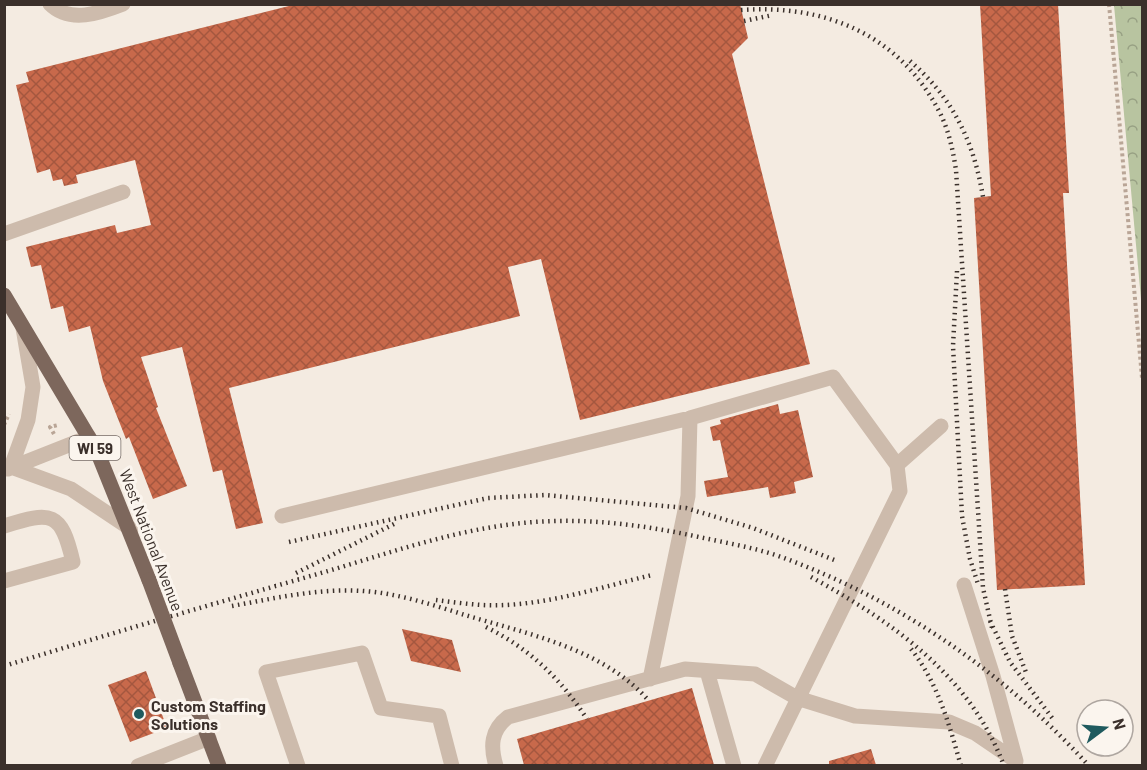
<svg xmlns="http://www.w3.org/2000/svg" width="1147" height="770" font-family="Barlow,sans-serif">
	<defs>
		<pattern id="forest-crowns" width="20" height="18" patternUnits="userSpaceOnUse" patternTransform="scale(1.5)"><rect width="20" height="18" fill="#b8c4a0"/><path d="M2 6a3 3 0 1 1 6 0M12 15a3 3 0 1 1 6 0" fill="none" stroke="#97a083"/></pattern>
		<pattern id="building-cross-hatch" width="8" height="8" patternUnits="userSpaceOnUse" patternTransform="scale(1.5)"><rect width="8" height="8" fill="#c8694b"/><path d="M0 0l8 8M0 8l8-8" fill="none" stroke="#a4573f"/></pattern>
	</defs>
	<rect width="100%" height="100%" fill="#f4ebe1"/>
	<path fill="url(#forest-crowns)" d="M1114 5H1142V310Z"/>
	<path fill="url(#building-cross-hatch)" d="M297 4H740L748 38 732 54 810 364 580 420 541 259 508 267 520 316 229 388 263 523 236 529 222 470 213 472 182 347 141 357 158 407 156 408 187 486 153 499 129 437 126 439 103 381 90 326 69 332 63 306 51 309 41 265 31 267 26 247 115 225 117 233 151 225 135 160 76 175 78 183 64 186 62 179 53 181 50 169 37 173 16 85 29 82 26 72Z
		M980 4H1058L1069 193H1063L1085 585 997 590 974 198 991 196Z
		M778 404 780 414 798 410 813 477 794 482 796 493 770 498 768 487 707 497 704 481 728 477 720 440 713 441 710 427 721 424 720 420Z
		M402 629 452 640 461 672 411 661Z
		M146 671 167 728 130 742 108 685Z
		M692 688 714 765H524L517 739Z
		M871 749 876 765H829V761Z"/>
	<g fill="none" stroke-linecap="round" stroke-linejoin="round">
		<path stroke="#b9a596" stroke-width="4" stroke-dasharray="3 3" stroke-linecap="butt" d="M1109 4 1142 378
			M4 425 9 414
			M54 434 50 427 58 425"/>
		<path stroke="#cdbbac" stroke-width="15" d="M50 4C70 24 100 13 123 4
			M4 234 123 192
			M23 328 33 387 28 420 11 467 71 489 131 529
			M897 465 941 426
			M8 469 89 437
			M282 516 690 418 833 377 897 465 900 491 765 766
			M4 526C52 511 61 511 73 562L4 581
			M964 585 993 676 1016 761
			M707 671 734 766
			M650 679 688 496 690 418
			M138 766 209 738
			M298 766 266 672 362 653 381 708 439 716 452 766
			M496 766C490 746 491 730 508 717L685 669 755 674 797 698 855 716 949 722 975 733 1016 761"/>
		<path stroke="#7d675c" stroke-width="15" d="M4 295 97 451 149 580
			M180 663 219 766"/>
		<path stroke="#3b302b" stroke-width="4.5" stroke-dasharray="1.5 4.5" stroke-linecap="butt" d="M741 10C826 4 900 35 940 113 949 131 953 151 956 170L983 588 992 628
			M744 21 773 15
			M910 61C953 98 974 142 983 197
			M957 271 953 346 962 516 970 559 978 584
			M289 542 488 498 545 495 686 508 753 528 837 561
			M296 573 398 522
			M811 577C891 621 971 676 1004 766
			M1005 589 1012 636 1027 675
			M436 600C451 602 467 604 482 605 539 608 597 588 652 575
			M232 606C276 598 319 588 363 591 397 593 433 605 465 615 528 634 604 649 649 701
			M990 621 1010 662 1053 719
			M486 627C530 649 560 678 587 719
			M911 649C938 683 949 724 961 766
			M4 666C112 633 220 602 328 571 395 551 464 527 534 522 590 518 644 525 699 537 727 543 757 548 784 558 901 601 1006 674 1089 766"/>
		<path stroke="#7d675c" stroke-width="15" d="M149 580 180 663"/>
	</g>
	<circle fill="#1f5a5e" stroke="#fbf5ee" stroke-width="2" cx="139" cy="714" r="6"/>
	<g text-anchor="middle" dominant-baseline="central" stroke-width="6" stroke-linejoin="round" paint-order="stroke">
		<rect fill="#fbf5ee" stroke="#756b66" stroke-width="1.5" x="69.5" y="436" width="51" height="24" rx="4.5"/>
		<g font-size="15" font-weight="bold" fill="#3b302b">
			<text x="95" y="448">WI 59</text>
		</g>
		<g font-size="16" fill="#3b302b" stroke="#fbf5ee">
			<text transform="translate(152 540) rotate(69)">West National Avenue</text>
		</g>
		<g font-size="16" font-weight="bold" fill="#3b302b" stroke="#fbf5ee" text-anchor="start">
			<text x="151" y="705">Custom Staffing<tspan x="151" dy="18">Solutions</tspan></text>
		</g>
	</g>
	<rect width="1147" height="770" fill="none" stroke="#3b302b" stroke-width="12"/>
	<g transform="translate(1105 728) rotate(74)"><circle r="28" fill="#fbf5ee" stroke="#aea6a0" stroke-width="1.5"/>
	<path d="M0-4.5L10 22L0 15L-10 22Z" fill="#1f5a5e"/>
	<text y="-9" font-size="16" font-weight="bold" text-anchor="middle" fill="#3b302b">N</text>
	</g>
</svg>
